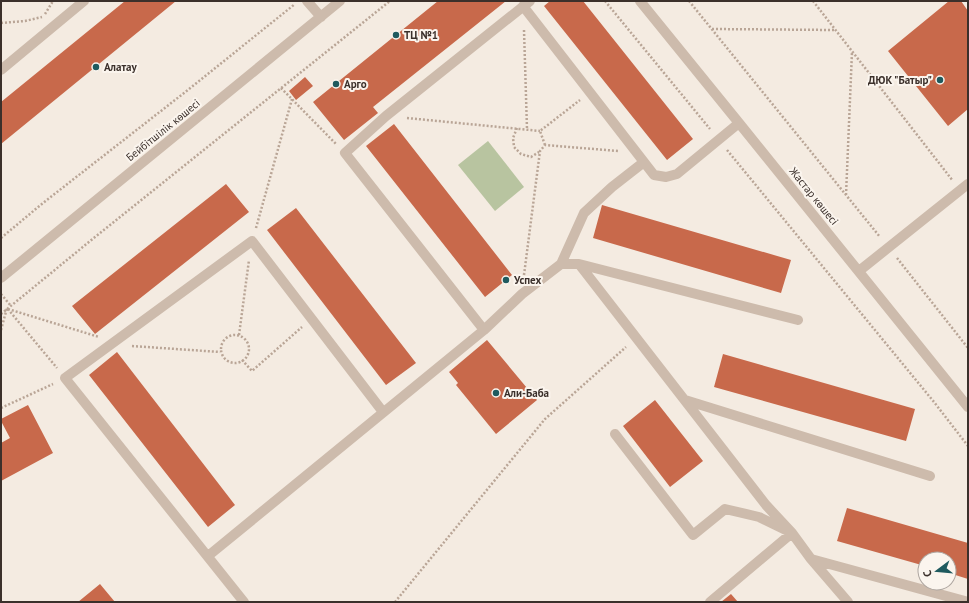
<svg xmlns="http://www.w3.org/2000/svg" width="969" height="603" font-family="'PT Sans',sans-serif">
	<rect width="100%" height="100%" fill="#f4ebe1"/>
	<path fill="#b8c4a0" d="M488 141 524 187 495 211 458 165Z"/>
	<path fill="#c8694b" d="M125 1H176L1 144V102Z
		M438 1H506L373 107 378 113 344 140 313 102Z
		M550 1H583L693 139 667 160 544 6Z
		M949 1H961L968 11V109L948 126 888 51Z
		M305 77 313 86 296 100 289 91Z
		M394 124 512 275 485 297 366 146Z
		M226 184 249 212 95 334 72 306Z
		M602 205 791 260 781 293 593 238Z
		M296 208 416 363 386 385 267 230Z
		M487 340 537 400 496 434 456 385 458 383 449 372Z
		M117 352 235 505 208 527 89 375Z
		M723 354 915 409 906 441 714 387Z
		M655 400 703 461 670 487 623 426Z
		M28 405 53 453 1 481V443L10 438 1 421V419Z
		M847 508 968 543V579L949 573V559H925V566L837 541Z
		M100 584 115 602H78Z
		M731 594 738 602H721Z"/>
	<g fill="none" stroke-linecap="round" stroke-linejoin="round">
		<path stroke="#b9a596" stroke-width="2.5" stroke-dasharray="2 2" stroke-linecap="butt" d="M605 1 710 129
			M689 1 880 237
			M813 1 953 181
			M45 14 53 1
			M1 23 25 21 42 17
			M712 29 835 30
			M524 30 527 129
			M281 88 336 144
			M407 118 540 131
			M517 128 513 138 514 147 521 154 531 157 539 152
			M545 145 540 131 580 100
			M727 150 934 402 968 446
			M846 195 852 52
			M256 228 292 99
			M1 238 43 203 184 93 295 4
			M897 258 968 348
			M524 275 540 151 545 145 618 151
			M1 294 11 306
			M8 309 99 337
			M1 314 95 237 390 1
			M1 330 7 308 57 368
			M239 335 249 260
			M221 349a14 14 0 1 1 28 0a14 14 0 1 1-28 0Z
			M132 346 220 352
			M242 360 252 371 302 327
			M1 408 53 384
			M395 602 545 419 626 347"/>
		<path stroke="#cdbbac" stroke-width="10" d="M307 1 321 17
			M640 1 739 123 968 407
			M523 6 654 175 666 177 677 174 739 123
			M1 70 84 1
			M561 264H579L766 505 792 533 811 559 848 602
			M579 264 798 320
			M859 271 968 184
			M1 278 340 1
			M484 330 345 153 386 116 530 1
			M685 400 930 476
			M615 434 693 535 725 509 759 517 792 533 710 602
			M208 556 484 330 522 294 561 264 584 213 612 187 644 162
			M811 559 968 602
			M244 602 65 378 252 241 383 412"/>
	</g>
	<g fill="#1f5a5e" stroke="#fbf5ee" stroke-width="1.5">
		<circle cx="396" cy="35" r="4"/>
		<circle cx="96" cy="67" r="4"/>
		<circle cx="940" cy="80" r="4"/>
		<circle cx="336" cy="84" r="4"/>
		<circle cx="506" cy="280" r="4"/>
		<circle cx="496" cy="393" r="4"/>
	</g>
	<g text-anchor="middle" dominant-baseline="central" stroke-width="4" stroke-linejoin="round" paint-order="stroke">
		<g font-size="11" font-weight="bold" fill="#3b302b" stroke="#fbf5ee" text-anchor="start">
			<text x="404" y="35">ТЦ №1</text>
			<text x="104" y="67">Алатау</text>
			<text x="932" y="80" text-anchor="end">ДЮК "Батыр"</text>
			<text x="344" y="84">Арго</text>
			<text x="514" y="280">Успех</text>
			<text x="504" y="393">Али-Баба</text>
		</g>
		<g font-size="11" fill="#3b302b" stroke="#fbf5ee">
			<text transform="translate(163 130) rotate(-39)">Бейбітшілік көшесі</text>
			<text transform="translate(814 196) rotate(51)">Жастар көшесі</text>
		</g>
	</g>
	<rect width="969" height="603" fill="none" stroke="#3b302b" stroke-width="4"/>
	<g transform="translate(937 571) rotate(254)"><circle r="19" fill="#fbf5ee" stroke="#aea6a0"/>
	<path d="M0-3L7 15L0 10L-7 15Z" fill="#1f5a5e"/>
	<text y="-6" font-size="11" font-weight="bold" text-anchor="middle" fill="#3b302b">С</text>
	</g>
</svg>
